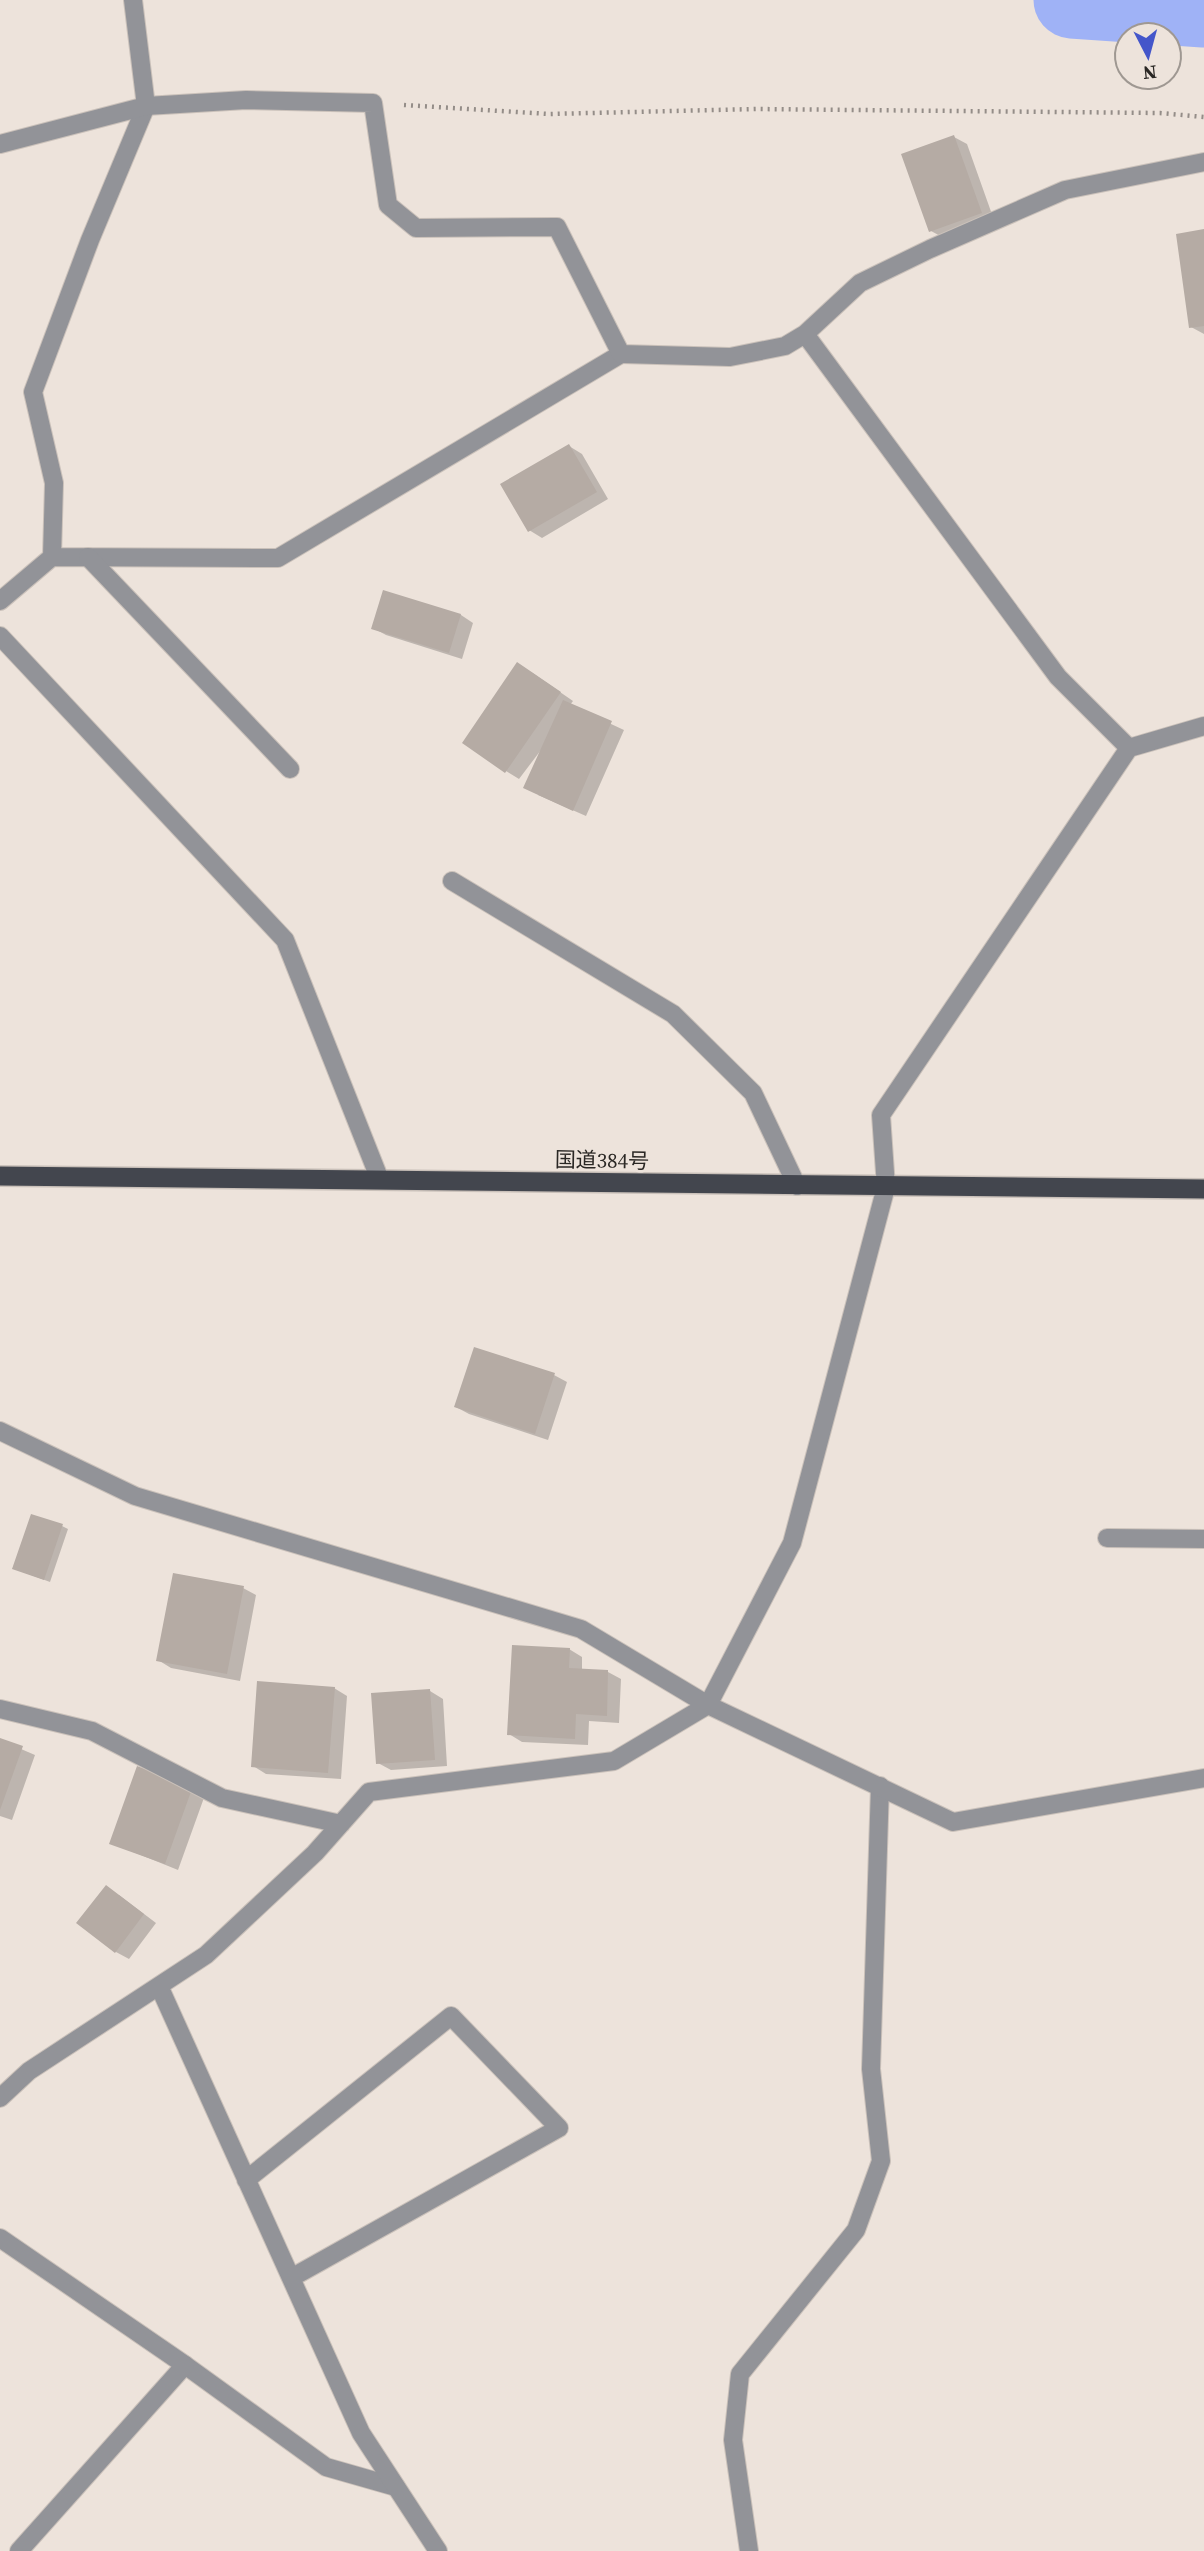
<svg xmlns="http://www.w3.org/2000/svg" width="1204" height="2551" font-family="'Source Serif 4','Noto Sans JP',serif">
	<rect width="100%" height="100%" fill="#ede3db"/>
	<path fill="#0003" d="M954 137 967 144 994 220 944 238 931 231Z
		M1204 231V334L1191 327Z
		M569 446 582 454 608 499 542 538 529 530Z
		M384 592 461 615 473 623 462 659 386 635 373 628Z
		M531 672 573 701 570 705 624 730 586 816 538 795 544 746 519 779 506 771Z
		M554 1375 567 1382 548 1440 469 1414 456 1407Z
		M62 1526 68 1529 50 1582 15 1569Z
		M243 1588 256 1595 240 1681 171 1668 158 1660Z
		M569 1649 582 1657V1670L608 1672 621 1679 619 1723 589 1721 588 1745 522 1742 509 1734Z
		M334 1688 347 1696 341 1779 266 1774 253 1766Z
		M430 1691 443 1699 447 1766 391 1770 378 1763Z
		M0 1740 35 1755 12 1820 0 1816Z
		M138 1768 205 1795 178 1870 111 1843Z
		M119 1895 156 1923 129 1959 116 1952Z"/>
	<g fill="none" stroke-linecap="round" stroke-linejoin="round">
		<path stroke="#9fb2f6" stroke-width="77" d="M1072 0 1204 9"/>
	</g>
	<path fill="#b5aba4" d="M954 135 982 213 929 232 901 154Z
		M1204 229V326L1189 328 1176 234Z
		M569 444 597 492 528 532 500 484Z
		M383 590 461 614 449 653 371 629Z
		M517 662 561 692 505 773 462 743Z
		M563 700 612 721 573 811 523 788Z
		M474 1347 555 1373 535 1434 454 1407Z
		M31 1514 63 1524 44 1580 12 1569Z
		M173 1573 244 1586 227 1674 156 1661Z
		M512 1645 570 1648 569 1668 608 1670 607 1716 576 1714 575 1739 507 1735Z
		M257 1681 335 1687 328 1773 251 1767Z
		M430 1689 435 1760 376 1764 371 1693Z
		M0 1738 23 1746 0 1810Z
		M137 1766 193 1786 165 1864 109 1844Z
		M106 1885 144 1914 115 1953 76 1923Z"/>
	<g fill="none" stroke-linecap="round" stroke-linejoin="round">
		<g stroke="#cac1ba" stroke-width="20">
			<path id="service" d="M52 557 54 483 33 392 90 240 146 106
				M0 601 52 557 278 558 621 354
				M0 636 285 940 380 1180
				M452 881 673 1014 753 1093 797 1186
				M185 2365 326 2467 396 2487
				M749 2551 733 2440 740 2374 856 2230 881 2161 871 2069 880 1786"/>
		</g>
		<g stroke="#cac1ba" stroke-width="20">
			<path id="minor" d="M133 0 146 106
				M0 144 146 106 246 100 373 103 388 205 416 228 557 227 621 354 730 357 785 346 805 334 860 283 930 249 1065 190 1204 162
				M805 334 1058 677 1129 748
				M88 557 290 769
				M0 1431 135 1496 581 1629 708 1705 953 1822 1204 1778
				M1107 1538 1204 1539
				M0 1709 92 1731 222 1798 341 1824
				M159 1986 361 2433 438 2551
				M0 2098 29 2071 206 1955 315 1853 369 1792 614 1761 708 1705 792 1543 886 1187 881 1115 1129 748 1204 726
				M246 2180 451 2016 559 2128 291 2278
				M0 2238 185 2365 19 2551"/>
		</g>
		<g stroke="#cac1ba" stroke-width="22">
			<path id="trunk" d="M0 1176 1204 1189"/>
		</g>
		<path stroke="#948d88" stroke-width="4.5" stroke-dasharray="2 5" stroke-linecap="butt" d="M404 105 549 114 756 109 1160 113 1204 117"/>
		<use href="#service" stroke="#929398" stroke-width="18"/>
		<use href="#minor" stroke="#929398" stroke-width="18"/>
		<use href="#trunk" stroke="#43464e" stroke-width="19"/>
	</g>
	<g text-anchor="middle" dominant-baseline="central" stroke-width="5" stroke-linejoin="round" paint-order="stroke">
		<g font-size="21" fill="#2a2724" stroke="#ede3db">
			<text transform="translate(602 1160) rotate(1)">国道384号</text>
		</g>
	</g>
	<g transform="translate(1148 56) rotate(174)"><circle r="33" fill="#ede3db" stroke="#9f9892" stroke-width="2"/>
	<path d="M0-5L12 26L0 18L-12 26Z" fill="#4456ca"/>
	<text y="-10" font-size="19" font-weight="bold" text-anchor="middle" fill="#2a2724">N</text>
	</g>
</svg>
